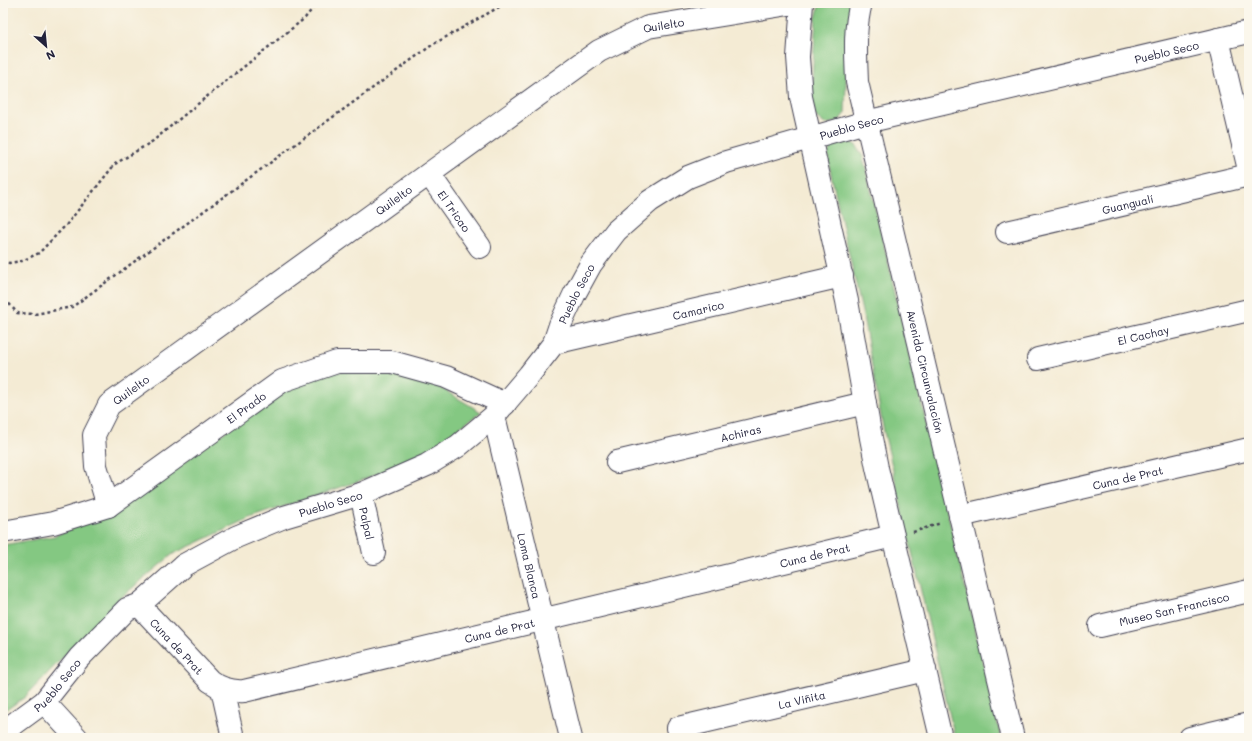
<svg xmlns="http://www.w3.org/2000/svg" width="1252" height="741" font-family="Mali,sans-serif">
	<rect width="100%" height="100%" fill="#fbf7ec"/>
	<filter id="ink" filterUnits="userSpaceOnUse"><feTurbulence type="fractalNoise" baseFrequency=".025" numOctaves="2"/><feDisplacementMap in="SourceGraphic" scale="8" xChannelSelector="R" yChannelSelector="G"/><feConvolveMatrix kernelMatrix="1 2 1 2 8 2 1 2 1" color-interpolation-filters="sRGB"/></filter>
	<filter id="wash" filterUnits="userSpaceOnUse"><feTurbulence type="fractalNoise" baseFrequency=".012" numOctaves="4" result="noise"/><feDisplacementMap in="SourceGraphic" scale="16" xChannelSelector="R" yChannelSelector="G"/><feGaussianBlur stdDeviation="0.9" result="paint"/><feColorMatrix in="noise" values="0 0 0 0 0 0 0 0 0 0 0 0 0 0 0 0 0 1.4 0 .05"/><feComposite in="paint" operator="in"/></filter>
	<g filter="url(#wash)">
		<rect width="100%" height="100%" fill="#f4ebd4"/>
		<path fill="#84c882" stroke="#53755e" d="M820 3H853L847 50 845 113 838 122 825 124 815 116 812 98V80L816 18Z
			M847 140 857 146 863 157 1001 738H955L883 427 863 316 829 165 828 153 834 143Z
			M390 368 439 387 481 412 422 456 359 481 250 518 173 554 118 600 25 697 3 712V545L54 536 118 509 291 384 345 370Z"/>
	</g>
	<g filter="url(#ink)">
		<g fill="none" stroke-linecap="round" stroke-linejoin="round">
			<g stroke="#424052" stroke-width="24">
				<g id="street">
					<path d="M802 3 798 57 801 97 847 301 871 438 877 468 941 738"/>
					<path id="s1" d="M861 3C854 29 856 55 857 82L1013 738"/>
					<path d="M1218 39 1249 170"/>
					<path id="s2" d="M429 174 480 247"/>
					<path id="s3" d="M1007 232 1249 175"/>
					<path id="s4" d="M554 343 842 276"/>
					<path id="s5" d="M1038 359 1249 310"/>
					<path id="s6" d="M494 416 571 738"/>
					<path id="s7" d="M617 462 865 403"/>
					<path id="s8" d="M361 494 374 553"/>
					<path id="s9" d="M108 506 96 466 94 435 109 405 599 51 648 27 795 3"/>
					<path id="s10" d="M960 516 1249 449"/>
					<path id="s11" d="M3 532 53 523 108 506 282 381 337 362H392L446 377 505 404"/>
					<path id="s12" d="M139 605 210 681C221 689 231 692 244 691L893 536"/>
					<path id="s13" d="M1100 626 1249 591"/>
					<path d="M222 689 233 738"/>
					<path d="M44 702 77 738"/>
					<path id="s14" d="M678 728 925 670"/>
					<path id="s15" d="M3 732 44 702 79 658 127 609 139 605 184 565 236 537 284 517 361 494 427 465 458 446 494 416 529 375 554 343 560 325 574 295 591 264 616 231 650 201 688 177 726 162 866 122 1249 32"/>
					<path d="M1190 738 1249 724"/>
				</g>
			</g>
			<path stroke="#424052" stroke-width="2.5" stroke-dasharray="3 3" stroke-linecap="butt" d="M3 259 9 263 22 261 39 253 67 224 115 164 153 141 183 116 231 77 305 18 317 3
				M3 287 6 300 17 313 35 314 72 307 432 45 506 3
				M913 532 941 523"/>
			<use href="#street" stroke="#fff" stroke-width="22"/>
		</g>
	</g>
	<g text-anchor="middle" dominant-baseline="central" stroke-width="4" stroke-linejoin="round" paint-order="stroke">
		<g font-size="11" fill="#22223b" stroke="#fbf7ec">
			<text stroke="none"><textPath href="#s9" startOffset="781">Quilelto</textPath></text>
			<text stroke="none"><textPath href="#s15" startOffset="1404">Pueblo Seco</textPath></text>
			<text stroke="none"><textPath href="#s15" startOffset="1080">Pueblo Seco</textPath></text>
			<text stroke="none"><textPath href="#s9" startOffset="457">Quilelto</textPath></text>
			<text stroke="none"><textPath href="#s3" startOffset="124">Guangualí</textPath></text>
			<text stroke="none"><textPath href="#s2" startOffset="45">El Tricao</textPath></text>
			<text stroke="none"><textPath href="#s15" startOffset="744">Pueblo Seco</textPath></text>
			<text stroke="none"><textPath href="#s4" startOffset="148">Camarico</textPath></text>
			<text stroke="none"><textPath href="#s5" startOffset="108">El Cachay</textPath></text>
			<text stroke="none"><textPath href="#s1" startOffset="377">Avenida Circunvalación</textPath></text>
			<text stroke="none"><textPath href="#s9" startOffset="133">Quilelto</textPath></text>
			<text stroke="none"><textPath href="#s11" startOffset="278">El Prado</textPath></text>
			<text stroke="none"><textPath href="#s7" startOffset="127">Achiras</textPath></text>
			<text stroke="none"><textPath href="#s10" startOffset="172">Cuna de Prat</textPath></text>
			<text stroke="none"><textPath href="#s15" startOffset="408">Pueblo Seco</textPath></text>
			<text stroke="none"><textPath href="#s8" startOffset="30">Palpal</textPath></text>
			<text stroke="none"><textPath href="#s12" startOffset="727">Cuna de Prat</textPath></text>
			<text stroke="none"><textPath href="#s6" startOffset="154">Loma Blanca</textPath></text>
			<text stroke="none"><textPath href="#s13" startOffset="76">Museo San Francisco</textPath></text>
			<text stroke="none"><textPath href="#s12" startOffset="403">Cuna de Prat</textPath></text>
			<text stroke="none"><textPath href="#s12" startOffset="56">Cuna de Prat</textPath></text>
			<text stroke="none"><textPath href="#s15" startOffset="72">Pueblo Seco</textPath></text>
			<text stroke="none"><textPath href="#s14" startOffset="127">La Viñita</textPath></text>
		</g>
	</g>
	<rect width="1252" height="741" fill="none" stroke="#fbf7ec" stroke-width="16"/>
	<g transform="translate(46 46) rotate(153)" stroke="#fbf7ec" stroke-width="3" paint-order="stroke">
	<path d="M0-3L7 15L0 10L-7 15Z" fill="#22223b"/>
	<text y="-6" font-size="11" font-weight="bold" text-anchor="middle" fill="#22223b">N</text>
	</g>
</svg>
